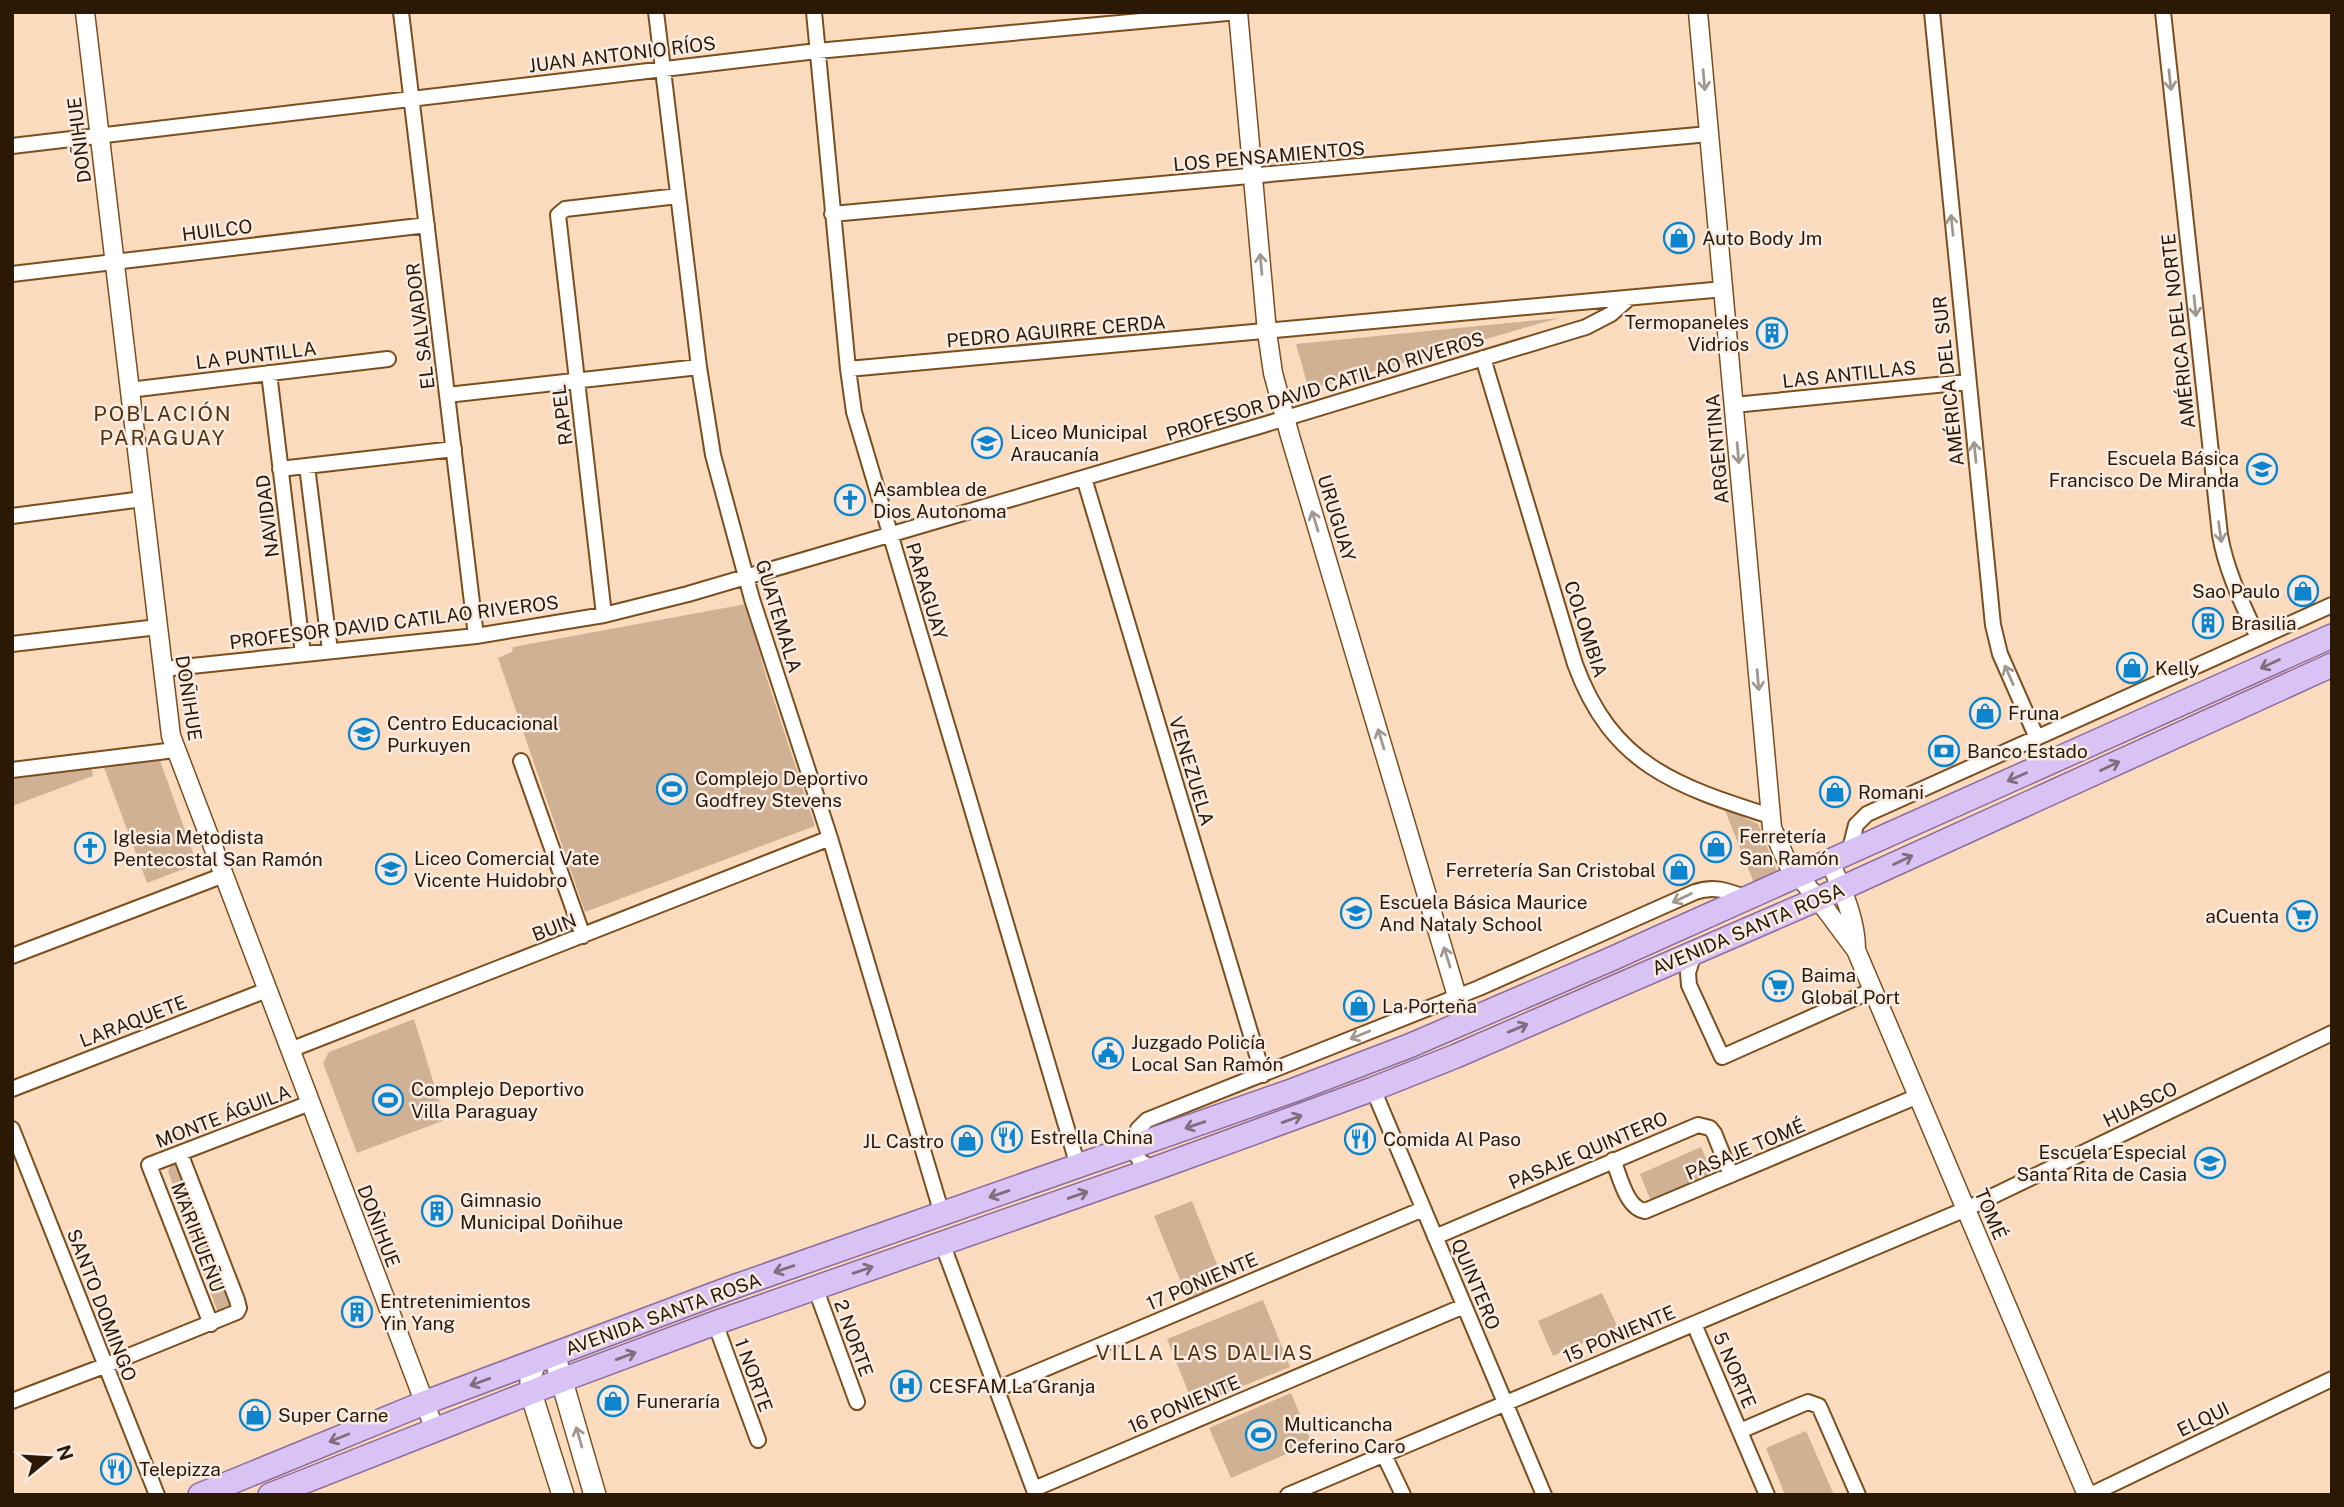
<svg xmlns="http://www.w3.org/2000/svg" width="2344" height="1507" font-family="'Public Sans',sans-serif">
	<rect width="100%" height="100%" fill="#fbdbbe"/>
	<path fill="#d1b193" d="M1559 318 1309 390 1296 344Z
		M746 604 767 679 815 826 585 912 498 658 512 652 513 647Z
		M158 755 197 864 147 883 103 765Z
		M91 766 93 776 12 806V777Z
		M1724 808 1758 824 1779 876 1756 888Z
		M414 1019 445 1120 357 1153 323 1063 329 1052Z
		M1701 1147 1714 1177 1652 1204 1640 1174Z
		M172 1163 180 1164 238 1309 219 1316 168 1171Z
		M1192 1201 1226 1287 1189 1302 1154 1216Z
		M1602 1293 1618 1328 1553 1356 1538 1321Z
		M1263 1300 1290 1367 1194 1406 1167 1339Z
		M1291 1393 1312 1443 1231 1478 1209 1428Z
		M1806 1431 1834 1495H1785L1766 1448Z"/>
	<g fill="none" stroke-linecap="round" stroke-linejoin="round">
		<g stroke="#7b4e1d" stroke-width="18">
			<path id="minor" d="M401 12 476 636
				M656 12 699 367 713 455 752 599 830 838 942 1214
				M814 12 848 369 854 412 1078 1166
				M1932 12 1993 625 2000 654 2037 738
				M2163 12 2220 535C2226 571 2243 605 2258 638
				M12 146 817 51 1238 12
				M832 214 1709 134
				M12 274 427 225
				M1483 358 1575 664C1612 765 1676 786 1770 816
				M848 369 1724 289
				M269 373 303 654
				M129 390 388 359
				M447 395 699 367
				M1734 405 1967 382
				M307 466 330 651
				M280 469 454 449
				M1084 478 1263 1075
				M12 516 143 499
				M604 615 558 215 565 209 678 196
				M12 644 158 627
				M163 669 476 636 604 615 688 594 1263 425 1586 327 1611 314 1629 298
				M521 761 583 936
				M12 770 175 750
				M1849 853 1856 825 1867 814 2332 605
				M1694 953 1688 973 1689 985 1722 1057 1873 990
				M12 956 224 875
				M290 1050 830 838
				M12 1089 267 990
				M1373 1089 1544 1495
				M12 1129 157 1495
				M1613 1160C1620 1176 1626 1208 1645 1211L1918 1096
				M1154 1169 1140 1161 1132 1147 1138 1129 1147 1120 1479 988 1695 892C1714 885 1728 891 1747 898
				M1435 1237 1698 1125 1710 1128 1714 1133 1731 1175
				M942 1243 1036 1495
				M815 1287 857 1402
				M715 1323 758 1440
				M211 1324 149 1165 310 1103
				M1694 1324 1767 1495
				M997 1389 1423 1209
				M12 1401 104 1366 237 1312 239 1308 237 1300 180 1153
				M1740 1431 1803 1404 1808 1402 1819 1406 1858 1495
				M1384 1455 1403 1495
				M1034 1489 1464 1306
				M1288 1495 1966 1209 2332 1033
				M2090 1495 2332 1379"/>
		</g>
		<g stroke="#7b4e1d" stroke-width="21">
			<path id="tertiary" d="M85 12 171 736 435 1430
				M1238 12 1267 332 1273 373 1290 436 1465 1023
				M1698 12 1772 828 1788 864 1818 899 1856 950 2087 1495
				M1830 862C1842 890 1856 918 1856 950"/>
		</g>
		<g stroke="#7b4e1d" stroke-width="24">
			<path id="secondary" d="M554 1354 595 1495
				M535 1362 531 1374V1393L563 1495"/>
		</g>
		<g stroke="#8b6c9c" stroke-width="26">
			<path id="primary" d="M200 1495 424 1403 736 1286 1294 1090 1409 1046 1609 960 2332 636
				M270 1495 562 1380 715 1323 1154 1169 1373 1089 1456 1056 1818 899 2332 665"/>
		</g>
		<use href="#minor" stroke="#fff" stroke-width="14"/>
		<use href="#tertiary" stroke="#fff" stroke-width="18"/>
		<use href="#secondary" stroke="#fff" stroke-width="21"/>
		<use href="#primary" stroke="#d9c2f4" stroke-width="23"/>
	</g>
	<defs><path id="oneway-shaft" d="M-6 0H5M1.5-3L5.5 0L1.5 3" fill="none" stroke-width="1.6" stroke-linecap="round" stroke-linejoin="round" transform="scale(1.75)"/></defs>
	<g stroke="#a0978e">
		<use href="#oneway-shaft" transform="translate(1704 80) rotate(85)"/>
		<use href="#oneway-shaft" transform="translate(2170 80) rotate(84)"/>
		<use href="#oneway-shaft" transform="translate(1952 225) rotate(-96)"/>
		<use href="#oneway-shaft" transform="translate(1261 264) rotate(-95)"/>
		<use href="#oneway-shaft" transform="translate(2195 306) rotate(84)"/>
		<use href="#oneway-shaft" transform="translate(1975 452) rotate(-96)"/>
		<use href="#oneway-shaft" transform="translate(1738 453) rotate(85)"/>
		<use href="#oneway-shaft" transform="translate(1315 521) rotate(-107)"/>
		<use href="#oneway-shaft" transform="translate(2220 532) rotate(82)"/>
		<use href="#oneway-shaft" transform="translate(2009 675) rotate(-114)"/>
		<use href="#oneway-shaft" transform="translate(1758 680) rotate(85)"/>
		<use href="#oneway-shaft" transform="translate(1381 739) rotate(-107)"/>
		<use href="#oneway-shaft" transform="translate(1682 898) rotate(155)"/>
		<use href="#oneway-shaft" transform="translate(1447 957) rotate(-107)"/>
		<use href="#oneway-shaft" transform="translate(1360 1035) rotate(158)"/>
		<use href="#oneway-shaft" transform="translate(579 1437) rotate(-106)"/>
	</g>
	<g stroke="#826d7c">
		<use href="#oneway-shaft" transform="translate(2270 664) rotate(155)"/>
		<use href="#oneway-shaft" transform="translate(2110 766) rotate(-25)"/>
		<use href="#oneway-shaft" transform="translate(2017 777) rotate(156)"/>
		<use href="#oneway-shaft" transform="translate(1903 860) rotate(-25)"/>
		<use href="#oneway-shaft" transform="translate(1518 1028) rotate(-23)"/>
		<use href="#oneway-shaft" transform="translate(1292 1119) rotate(-20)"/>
		<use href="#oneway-shaft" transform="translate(1195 1125) rotate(161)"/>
		<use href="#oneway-shaft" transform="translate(999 1194) rotate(161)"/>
		<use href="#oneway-shaft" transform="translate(1078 1195) rotate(-19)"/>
		<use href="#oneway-shaft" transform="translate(784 1269) rotate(161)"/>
		<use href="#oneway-shaft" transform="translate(863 1270) rotate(-19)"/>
		<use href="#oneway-shaft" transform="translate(626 1356) rotate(-20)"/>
		<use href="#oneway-shaft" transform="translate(480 1382) rotate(160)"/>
		<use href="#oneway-shaft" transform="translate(339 1438) rotate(158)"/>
	</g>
	<defs>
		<g id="shop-ring" transform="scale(1.575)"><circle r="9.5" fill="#f7ece3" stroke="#0d85ce" stroke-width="1.5"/><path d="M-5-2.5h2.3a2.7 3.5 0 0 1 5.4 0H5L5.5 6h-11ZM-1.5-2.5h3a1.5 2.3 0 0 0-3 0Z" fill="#0d85ce"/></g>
		<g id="building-ring" transform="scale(1.575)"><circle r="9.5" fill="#f7ece3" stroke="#0d85ce" stroke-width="1.5"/><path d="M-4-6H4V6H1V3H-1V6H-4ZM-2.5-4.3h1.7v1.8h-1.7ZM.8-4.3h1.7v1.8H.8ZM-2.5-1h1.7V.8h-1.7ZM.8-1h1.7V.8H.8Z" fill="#0d85ce"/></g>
		<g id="school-ring" transform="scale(1.575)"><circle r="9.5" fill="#f7ece3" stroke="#0d85ce" stroke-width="1.5"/><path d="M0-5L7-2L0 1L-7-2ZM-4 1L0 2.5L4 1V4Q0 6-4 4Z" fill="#0d85ce"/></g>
		<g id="church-ring" transform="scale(1.575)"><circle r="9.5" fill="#f7ece3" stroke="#0d85ce" stroke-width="1.5"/><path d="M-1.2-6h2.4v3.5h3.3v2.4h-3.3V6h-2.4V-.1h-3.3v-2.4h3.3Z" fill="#0d85ce"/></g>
		<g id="bank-ring" transform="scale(1.575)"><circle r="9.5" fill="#f7ece3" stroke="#0d85ce" stroke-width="1.5"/><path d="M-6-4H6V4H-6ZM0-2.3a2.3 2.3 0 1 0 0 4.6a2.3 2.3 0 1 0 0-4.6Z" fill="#0d85ce"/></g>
		<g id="stadium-ring" transform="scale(1.575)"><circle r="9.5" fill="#f7ece3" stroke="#0d85ce" stroke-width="1.5"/><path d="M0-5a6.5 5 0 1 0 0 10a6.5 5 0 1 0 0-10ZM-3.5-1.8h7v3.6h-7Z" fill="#0d85ce"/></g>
		<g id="supermarket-ring" transform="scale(1.575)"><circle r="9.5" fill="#f7ece3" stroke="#0d85ce" stroke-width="1.5"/><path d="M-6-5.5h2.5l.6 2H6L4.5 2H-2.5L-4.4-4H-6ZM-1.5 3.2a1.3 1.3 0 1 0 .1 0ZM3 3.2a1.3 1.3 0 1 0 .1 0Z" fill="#0d85ce"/></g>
		<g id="civic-ring" transform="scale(1.575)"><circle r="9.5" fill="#f7ece3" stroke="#0d85ce" stroke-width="1.5"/><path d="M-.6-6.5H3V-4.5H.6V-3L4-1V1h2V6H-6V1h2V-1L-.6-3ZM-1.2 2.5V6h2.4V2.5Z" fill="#0d85ce"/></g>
		<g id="restaurant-ring" transform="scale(1.575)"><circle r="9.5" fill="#f7ece3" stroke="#0d85ce" stroke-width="1.5"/><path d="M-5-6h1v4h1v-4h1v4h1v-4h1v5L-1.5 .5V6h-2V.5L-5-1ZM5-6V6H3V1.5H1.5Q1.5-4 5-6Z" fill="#0d85ce"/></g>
		<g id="hospital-ring" transform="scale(1.575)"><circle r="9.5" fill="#f7ece3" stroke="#0d85ce" stroke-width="1.5"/><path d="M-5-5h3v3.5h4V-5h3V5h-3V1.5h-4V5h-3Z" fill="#0d85ce"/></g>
	</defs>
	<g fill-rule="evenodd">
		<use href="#shop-ring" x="1679" y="238"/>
		<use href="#building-ring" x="1772" y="333"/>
		<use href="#school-ring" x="987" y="443"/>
		<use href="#school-ring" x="2262" y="469"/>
		<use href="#church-ring" x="850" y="500"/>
		<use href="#shop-ring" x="2303" y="591"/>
		<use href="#building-ring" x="2208" y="623"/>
		<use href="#shop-ring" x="2132" y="668"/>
		<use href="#shop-ring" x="1985" y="713"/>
		<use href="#school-ring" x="364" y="734"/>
		<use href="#bank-ring" x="1944" y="751"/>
		<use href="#stadium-ring" x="672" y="789"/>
		<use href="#shop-ring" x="1835" y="792"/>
		<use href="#shop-ring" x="1716" y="847"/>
		<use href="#church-ring" x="90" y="848"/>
		<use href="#school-ring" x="391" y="869"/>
		<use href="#shop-ring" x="1679" y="870"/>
		<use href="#school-ring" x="1356" y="913"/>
		<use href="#supermarket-ring" x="2302" y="916"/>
		<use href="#supermarket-ring" x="1778" y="986"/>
		<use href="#shop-ring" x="1359" y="1006"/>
		<use href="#civic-ring" x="1108" y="1053"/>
		<use href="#stadium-ring" x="388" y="1100"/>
		<use href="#restaurant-ring" x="1007" y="1137"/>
		<use href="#restaurant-ring" x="1360" y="1139"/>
		<use href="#shop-ring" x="967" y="1141"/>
		<use href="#school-ring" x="2210" y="1163"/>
		<use href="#building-ring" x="437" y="1211"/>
		<use href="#building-ring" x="357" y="1312"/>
		<use href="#hospital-ring" x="906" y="1386"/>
		<use href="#shop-ring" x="613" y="1401"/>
		<use href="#shop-ring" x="255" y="1415"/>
		<use href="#stadium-ring" x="1261" y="1435"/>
		<use href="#restaurant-ring" x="116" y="1469"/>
	</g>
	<g text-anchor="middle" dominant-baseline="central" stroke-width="5" stroke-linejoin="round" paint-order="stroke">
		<g font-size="19" fill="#2b1805" stroke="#f7ece3">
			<text transform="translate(622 54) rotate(-7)">JUAN ANTONIO RÍOS</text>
			<text transform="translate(79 140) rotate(-97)">DOÑIHUE</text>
			<text transform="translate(1269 156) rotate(-5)">LOS PENSAMIENTOS</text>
			<text transform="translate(217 230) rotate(-7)">HUILCO</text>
			<text transform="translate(420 326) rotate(-97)">EL SALVADOR</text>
			<text transform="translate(1056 331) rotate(-5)">PEDRO AGUIRRE CERDA</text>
			<text transform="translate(2178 331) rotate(-96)">AMÉRICA DEL NORTE</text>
			<text transform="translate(256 355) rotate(-7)">LA PUNTILLA</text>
			<text transform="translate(1849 374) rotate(-6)">LAS ANTILLAS</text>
			<text transform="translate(1948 381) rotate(-96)">AMÉRICA DEL SUR</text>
			<text transform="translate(1325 386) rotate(-17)">PROFESOR DAVID CATILAO RIVEROS</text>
			<text transform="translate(562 415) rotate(-97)">RAPEL</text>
			<text transform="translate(1717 449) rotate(-95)">ARGENTINA</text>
			<text transform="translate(267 516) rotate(-97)">NAVIDAD</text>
			<text transform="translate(1337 518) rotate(73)">URUGUAY</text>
			<text transform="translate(927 591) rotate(73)">PARAGUAY</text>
			<text transform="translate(779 616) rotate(73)">GUATEMALA</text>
			<text transform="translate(394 622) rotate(-7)">PROFESOR DAVID CATILAO RIVEROS</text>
			<text transform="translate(1586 629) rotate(72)">COLOMBIA</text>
			<text transform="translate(189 698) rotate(81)">DOÑIHUE</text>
			<text transform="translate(1192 771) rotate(73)">VENEZUELA</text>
			<text transform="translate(554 927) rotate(-21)">BUIN</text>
			<text transform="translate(1748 929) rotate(-23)">AVENIDA SANTA ROSA</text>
			<text transform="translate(133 1021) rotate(-21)">LARAQUETE</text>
			<text transform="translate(2140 1104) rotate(-26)">HUASCO</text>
			<text transform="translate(223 1116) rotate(-21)">MONTE ÁGUILA</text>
			<text transform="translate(1745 1149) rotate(-23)">PASAJE TOMÉ</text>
			<text transform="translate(1588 1150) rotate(-23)">PASAJE QUINTERO</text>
			<text transform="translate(1991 1214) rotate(67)">TOMÉ</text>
			<text transform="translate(379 1226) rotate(69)">DOÑIHUE</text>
			<text transform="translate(198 1237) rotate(69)">MARIHUEÑU</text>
			<text transform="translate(1202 1281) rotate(-23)">17 PONIENTE</text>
			<text transform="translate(1476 1284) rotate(67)">QUINTERO</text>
			<text transform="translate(102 1305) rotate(69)">SANTO DOMINGO</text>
			<text transform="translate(663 1314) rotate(-20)">AVENIDA SANTA ROSA</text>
			<text transform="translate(1619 1334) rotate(-23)">15 PONIENTE</text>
			<text transform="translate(854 1338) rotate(70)">2 NORTE</text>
			<text transform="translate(1735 1370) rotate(67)">5 NORTE</text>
			<text transform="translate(754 1375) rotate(70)">1 NORTE</text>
			<text transform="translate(1184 1404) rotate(-23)">16 PONIENTE</text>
			<text transform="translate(2203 1419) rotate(-26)">ELQUI</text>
		</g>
		<g font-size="19" fill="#2b1805" stroke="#f7ece3" text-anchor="start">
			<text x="1702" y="238">Auto Body Jm</text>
			<text x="1749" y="322" text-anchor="end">Termopaneles<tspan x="1749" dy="22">Vidrios</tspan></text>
			<text x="1010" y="432">Liceo Municipal<tspan x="1010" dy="22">Araucanía</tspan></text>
			<text x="2239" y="458" text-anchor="end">Escuela Básica<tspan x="2239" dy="22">Francisco De Miranda</tspan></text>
			<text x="873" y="489">Asamblea de<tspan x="873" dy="22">Dios Autonoma</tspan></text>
			<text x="2280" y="591" text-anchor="end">Sao Paulo</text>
			<text x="2231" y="623">Brasilia</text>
			<text x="2155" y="668">Kelly</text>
			<text x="2008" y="713">Fruna</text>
			<text x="387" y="723">Centro Educacional<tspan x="387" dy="22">Purkuyen</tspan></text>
			<text x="1967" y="751">Banco Estado</text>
			<text x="695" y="778">Complejo Deportivo<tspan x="695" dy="22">Godfrey Stevens</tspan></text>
			<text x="1858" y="792">Romani</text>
			<text x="1739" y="836">Ferretería<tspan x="1739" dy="22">San Ramón</tspan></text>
			<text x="113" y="837">Iglesia Metodista<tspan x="113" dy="22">Pentecostal San Ramón</tspan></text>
			<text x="414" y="858">Liceo Comercial Vate<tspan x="414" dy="22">Vicente Huidobro</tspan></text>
			<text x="1656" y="870" text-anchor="end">Ferretería San Cristobal</text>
			<text x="1379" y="902">Escuela Básica Maurice<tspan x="1379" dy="22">And Nataly School</tspan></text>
			<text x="2279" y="916" text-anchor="end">aCuenta</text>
			<text x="1801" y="975">Baima<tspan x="1801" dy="22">Global Port</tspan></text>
			<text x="1382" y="1006">La Porteña</text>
			<text x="1131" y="1042">Juzgado Policía<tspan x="1131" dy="22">Local San Ramón</tspan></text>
			<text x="411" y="1089">Complejo Deportivo<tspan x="411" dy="22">Villa Paraguay</tspan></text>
			<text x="1030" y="1137">Estrella China</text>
			<text x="1383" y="1139">Comida Al Paso</text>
			<text x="944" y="1141" text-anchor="end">JL Castro</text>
			<text x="2187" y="1152" text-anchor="end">Escuela Especial<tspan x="2187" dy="22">Santa Rita de Casia</tspan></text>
			<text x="460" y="1200">Gimnasio<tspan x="460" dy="22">Municipal Doñihue</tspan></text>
			<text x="380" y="1301">Entretenimientos<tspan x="380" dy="22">Yin Yang</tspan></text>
			<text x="929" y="1386">CESFAM La Granja</text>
			<text x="636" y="1401">Funeraría</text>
			<text x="278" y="1415">Super Carne</text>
			<text x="1284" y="1424">Multicancha<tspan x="1284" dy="22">Ceferino Caro</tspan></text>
			<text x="139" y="1469">Telepizza</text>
		</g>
		<g font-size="21" letter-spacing="2" fill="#53320c" stroke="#f7ece3">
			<text x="163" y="413">POBLACIÓN<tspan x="163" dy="24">PARAGUAY</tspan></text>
			<text x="1205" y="1352">VILLA LAS DALIAS</text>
		</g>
	</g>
	<rect width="2344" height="1507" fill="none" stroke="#2b1805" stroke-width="28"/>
	<g transform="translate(49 1458) rotate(72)" stroke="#f7ece3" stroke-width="5" paint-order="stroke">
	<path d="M0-5L12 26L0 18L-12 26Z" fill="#2b1805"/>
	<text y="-10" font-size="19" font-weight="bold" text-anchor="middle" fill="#2b1805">N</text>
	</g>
</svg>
